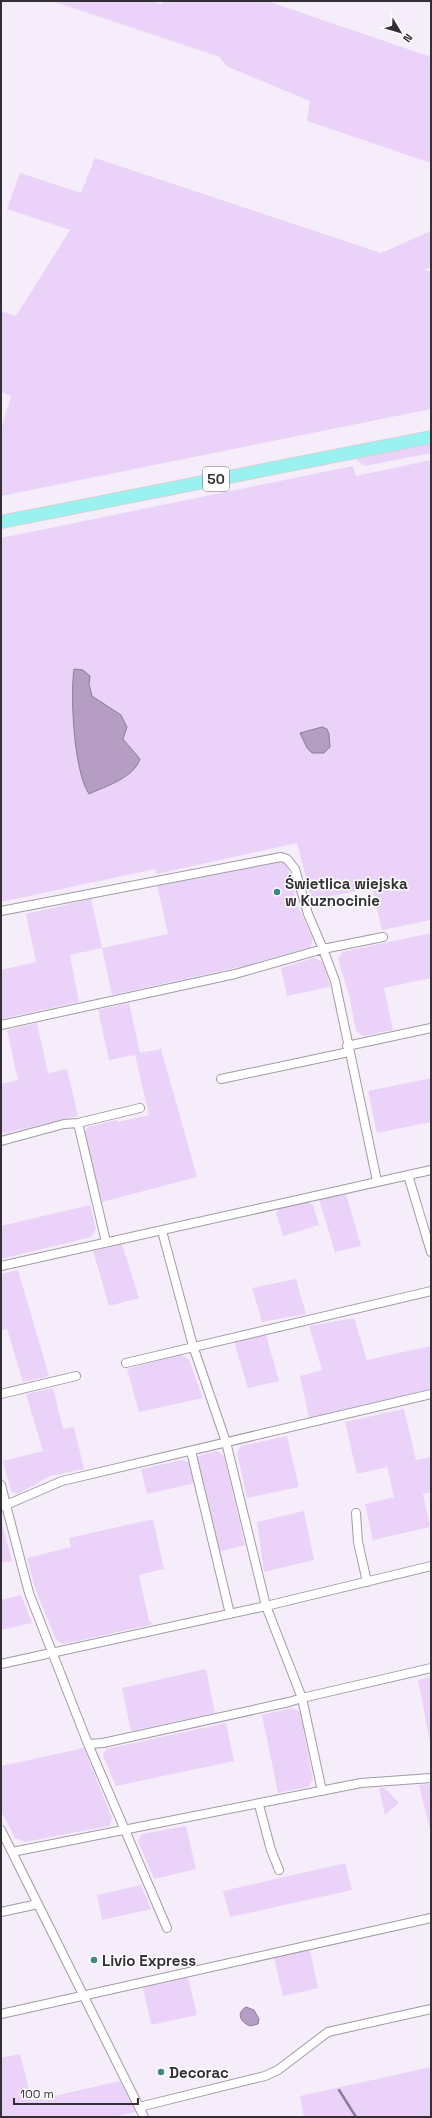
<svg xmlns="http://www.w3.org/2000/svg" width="432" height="2118" font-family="'Space Grotesk',sans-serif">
	<rect width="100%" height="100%" fill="#f6edfb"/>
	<path fill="#ebd2f9" d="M52 1H150L161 4 165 1H267L431 57V163L307 121 310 101 226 66 220 57Z
		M95 158 381 253 431 231V267L424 270 431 272V409L1 496V429L11 396 1 392V311L16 316 70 230 7 209 20 173 81 193Z
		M431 444V453L365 466 355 459Z
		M431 460V920L382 930 372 888 312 900 297 843 156 874 155 869 1 902V538L353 466 356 476Z
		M280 860 287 864 298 906 313 940 310 947 248 965 112 995 102 948 70 955 79 1002 1 1019V970L36 962 26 914 91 899 102 948 168 934 157 885Z
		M431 933V978L384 988 393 1030 363 1036 356 1031 349 995 338 959 342 952Z
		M314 958 324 962 330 987 287 996 281 968Z
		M129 1003 140 1053 161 1049 197 1177 102 1202 84 1132 88 1127 117 1120 118 1122 149 1115 135 1055 109 1060 98 1010Z
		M37 1023 48 1073 67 1069 78 1116 1 1134V1084L18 1080 7 1030Z
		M431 1078V1122L377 1133 368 1091Z
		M346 1194 361 1246 335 1252 319 1199Z
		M307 1202 313 1205 319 1225 283 1236 276 1213 279 1208Z
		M90 1205 96 1229 91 1237 1 1259V1226Z
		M122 1244 139 1298 109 1306 93 1251Z
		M18 1270 49 1376 23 1382 7 1329 1 1330V1274Z
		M296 1279 306 1314 262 1322 252 1288Z
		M354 1318 367 1360 431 1346V1390L309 1418 300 1376 322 1370 309 1326Z
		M266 1335 279 1381 248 1388 234 1342Z
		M181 1354 189 1360 203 1398 139 1412 127 1369Z
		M53 1388 63 1429 74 1427 84 1469 50 1476 18 1494 11 1491 3 1461 43 1451 26 1394Z
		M404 1409 416 1460 431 1457V1492L423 1494 430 1527 373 1540 365 1504 394 1497 387 1467 357 1474 345 1422Z
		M287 1436 299 1487 247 1498 237 1453 241 1446Z
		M217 1451 224 1456 245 1545 218 1552 197 1456Z
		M182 1460 190 1463 195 1483 147 1494 141 1469Z
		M304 1511 314 1560 264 1572 257 1522Z
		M1 1519 12 1561 1 1563Z
		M153 1519 164 1569 139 1575 149 1621 154 1624 63 1644 56 1640 36 1591 27 1558 71 1547 69 1538Z
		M21 1595 32 1623 1 1630V1600Z
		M206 1669 215 1713 131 1731 122 1688Z
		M431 1677V1747L418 1680Z
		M292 1708 300 1712 313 1780 308 1787 278 1793 262 1715Z
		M226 1723 234 1761 116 1786 103 1756 106 1749Z
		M84 1748 112 1818 109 1826 25 1842 15 1838 1 1811V1766Z
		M431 1784V1834L419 1785Z
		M379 1788H385L399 1803 385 1815Z
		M186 1826 196 1869 154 1879 138 1841 142 1834Z
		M345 1863 352 1890 230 1917 223 1891Z
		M141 1885 151 1909 102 1920 97 1895Z
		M310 1950 318 1988 283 1996 274 1958Z
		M188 1977 197 2015 151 2025 143 1987Z
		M20 2054 32 2101 120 2081 136 2112 112 2117H1V2058Z
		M431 2067V2117H304L300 2096Z"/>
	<path fill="#b69dc3" stroke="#8f7c98" d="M74 669 83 670 90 676 89 684 92 696 121 715 127 727 123 739 140 759C134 778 106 786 89 794 74 772 70 697 74 669Z
		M322 727 327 729 329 734 330 747 324 753H312L307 748 300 733Z
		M246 2007 254 2010 259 2019 258 2024 250 2026C240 2022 236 2013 246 2007Z"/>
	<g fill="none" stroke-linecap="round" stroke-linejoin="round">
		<path stroke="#8f7c98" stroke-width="2.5" d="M339 2090 356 2117"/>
		<g stroke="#a29aa7" stroke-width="10">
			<path id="street" d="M1 911 281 857 287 859 295 869 308 914 323 949 383 937
				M1 1025 235 974 323 949 335 981 377 1181
				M347 1046 431 1028
				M221 1079 349 1052
				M78 1123 140 1108
				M1 1141 64 1124 78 1123 106 1242
				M408 1175 431 1252
				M1 1266 431 1170
				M126 1363 431 1291
				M1 1394 76 1376
				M191 1451 230 1614
				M1 1485 6 1505 2 1506
				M356 1513 358 1542 367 1582
				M1 1664 266 1606 226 1442 193 1346 162 1231
				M88 1744 103 1743 289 1702 302 1698 431 1668
				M322 1791 302 1698 266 1606 431 1566
				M259 1805 271 1850 279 1870
				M1 1830 144 2117
				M12 1852 361 1783 431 1778
				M1 1912 38 1904
				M167 1928 88 1744 29 1593 6 1505 62 1481 431 1394
				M1 2014 431 1918
				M139 2107 265 2076 278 2070 328 2032 431 2009"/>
		</g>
		<g stroke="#d2d1d3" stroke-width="14">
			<path id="primary" d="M1 522 431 437"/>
		</g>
		<use href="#street" stroke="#fff" stroke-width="8"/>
		<use href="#primary" stroke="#99f2ef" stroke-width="12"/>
	</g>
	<g fill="#3e8583" stroke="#fefefe" stroke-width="1.5">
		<circle cx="277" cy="892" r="4"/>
		<circle cx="94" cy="1960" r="4"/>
		<circle cx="161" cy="2072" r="4"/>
	</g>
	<g text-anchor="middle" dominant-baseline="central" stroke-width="3" stroke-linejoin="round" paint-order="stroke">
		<rect fill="#fefefe" stroke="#706e71" stroke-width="1" x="203" y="467" width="26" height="24" rx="3"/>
		<g font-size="14" font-weight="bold" fill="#333035">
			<text x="216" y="479">50</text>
		</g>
		<g font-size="15" font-weight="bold" fill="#333035" stroke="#fefefe" text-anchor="start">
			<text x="285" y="883">Świetlica wiejska<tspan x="285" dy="17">w Kuznocinie</tspan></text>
			<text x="102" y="1960">Livio Express</text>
			<text x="169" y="2072">Decorac</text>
		</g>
	</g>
	<rect width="432" height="2118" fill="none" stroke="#333035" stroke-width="4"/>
	<g transform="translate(400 32) rotate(128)" stroke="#fefefe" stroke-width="3" paint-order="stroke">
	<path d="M0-3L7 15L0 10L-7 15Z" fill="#333035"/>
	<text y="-6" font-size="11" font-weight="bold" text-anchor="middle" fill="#333035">N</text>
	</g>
	<path d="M14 2098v6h124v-6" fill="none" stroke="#333035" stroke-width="2"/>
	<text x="20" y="2098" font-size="12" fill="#333035" stroke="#fefefe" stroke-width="3" paint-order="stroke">100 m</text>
</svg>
